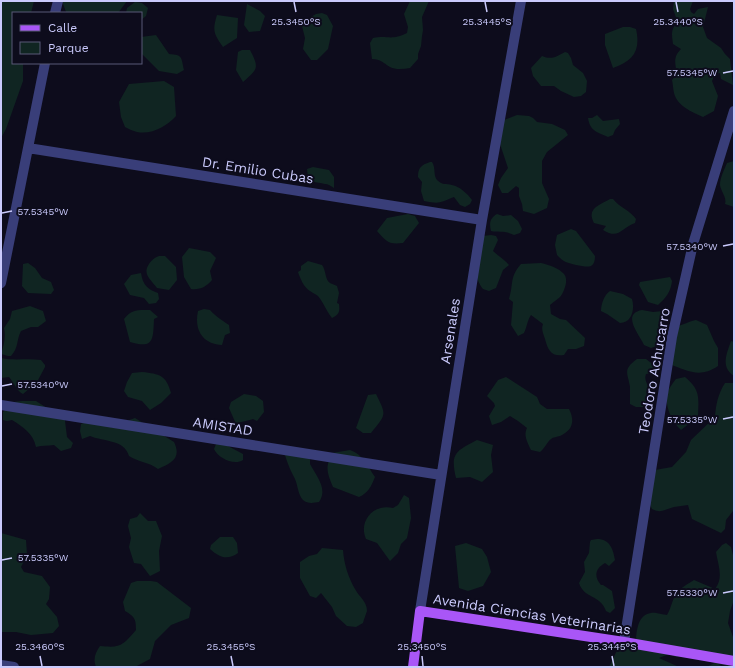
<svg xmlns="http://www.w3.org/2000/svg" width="735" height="668" font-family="'Work Sans',sans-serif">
	<rect width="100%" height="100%" fill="#0d0c1c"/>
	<path fill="#102522" d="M1 1H34L31 13H13V63H23V81L6 129 1 138Z
		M62 1H127L118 13H68L66 12Z
		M410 1H429L422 17 423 30 422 36 421 46 418 54V59L410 68C403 69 396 70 390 67 383 63 381 59 372 59L370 43 373 38C388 35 391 41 407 33L408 27 404 14Z
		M674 1H693L690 9 691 12 694 14 698 9 708 7 703 27 707 38 721 48 725 54 730 59 733 85 721 79 720 73 715 74 712 81 718 96 714 111 703 117C692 112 677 106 674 93 673 89 673 84 672 80L677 74C675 63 673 57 681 49L673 44C672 36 670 28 678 23L673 9Z
		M135 2 142 3 148 8 146 16 141 20V13H126L127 8Z
		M247 4 260 11 265 16 260 31 249 32 244 25Z
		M322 13 327 15 333 26 328 49 317 60H311L303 49 305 38 302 26 304 21 316 14Z
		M217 15 238 18 237 38 223 47C214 34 212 31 217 15Z
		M623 27H630L636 29C641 51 633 61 613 68L605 45V34Z
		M156 35 169 54C183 55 181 57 184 70L177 74 159 71 141 53V37Z
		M242 50H250C260 69 257 69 243 82L236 70 238 52Z
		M565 52 568 53 571 58 573 65 583 73 587 81 586 92 581 96 574 97 561 91 554 86H541L533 76 531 68 542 56C551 60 556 57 565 52Z
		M164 81 174 87 176 116C167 126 152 135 137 132 133 131 129 129 125 127L121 117 119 102 129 84Z
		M517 115 529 116 533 118 537 122 552 124 565 130 568 135 547 152 542 161V183L549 199 547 208 534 214 523 211 522 204 519 196V188L516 186 508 193H502L498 185 501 178 508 168 500 144 504 120Z
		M597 115 603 121 619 119 620 124 615 130 613 135 608 137C597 132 590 131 588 118H592Z
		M734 161V207L725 204C727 197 721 192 720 185 720 178 724 170 727 163Z
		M430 162H432C436 168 433 175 437 180 443 186 446 183 452 185 459 186 468 194 472 200L470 204 465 207 460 205 454 197C439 203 440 204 424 201L421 191 422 182 418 177C418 168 421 165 430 162Z
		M313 167 329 170 334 177V188C331 186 328 184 325 184 313 181 308 184 307 169Z
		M610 199H613C619 207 631 211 636 219L635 223C621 228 619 240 603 230L606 226 594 223C586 208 600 205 610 199Z
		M408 214 415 216 419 223 403 243C388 245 386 241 377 231L387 218Z
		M497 214 503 216 511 215 518 221 522 229 520 233 514 235C504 230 499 233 491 231 489 223 490 218 497 214Z
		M571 229 576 231 595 256C595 271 585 266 576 265 568 263 563 262 557 255L555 245 557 235Z
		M491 235 496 236 498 240 493 251C498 256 504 259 509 265L503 270 496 288 489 291 483 289C470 273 479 254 483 236Z
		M189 248 210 252 216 258 210 271 212 280C206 287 200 290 191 289L184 277 182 257Z
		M159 256H165L176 267 177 280 169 290 157 288C151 280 142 274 149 264 152 260 154 258 159 256Z
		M308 261 322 265C326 270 325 280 330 283 332 284 335 285 337 286L339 293 337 303 339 304C340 312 339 315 332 318 326 311 324 303 318 296 316 294 312 293 310 291 304 288 300 278 298 272L301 270V266Z
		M28 263 35 268 42 278 51 282 54 290 51 294 28 293 22 286 23 264Z
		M541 263C549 265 559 268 564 274 569 280 564 292 560 297 557 300 553 302 550 305L551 314 560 319 566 320 585 338 584 346 576 349H568L564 355C551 357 548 350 545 339 543 333 541 329 543 324L531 315C527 321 527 327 524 333L518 336 511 325 513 302 509 299C514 283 509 278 521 264Z
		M141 273C143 285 147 289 158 293L159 299 156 303 149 304 144 298 130 295 124 284 131 275Z
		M670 277 672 281C671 291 666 298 658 305L648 302 639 285 640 282Z
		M610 291 623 294 632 299C635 309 632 323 620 323L607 314 601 311C601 304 604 295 610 291Z
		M30 306 43 311 46 321 38 327H31L21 331C16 341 19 347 11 356H8L1 354C4 345 6 336 4 328L10 319 12 311Z
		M204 309 210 310C215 316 223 321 229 325L230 333 225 335 222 345C202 344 194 329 198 311Z
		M150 310 158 317 154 319C153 340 154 349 130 342L124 319C132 309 137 310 150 310Z
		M642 310 653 312 663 311C664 314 663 317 663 321 663 332 665 344 651 348L644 345C639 334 621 314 642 310Z
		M696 320 707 325 714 341 718 348V366C699 379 687 370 669 364L672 328C681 326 687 322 696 320Z
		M731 341 734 342V376C720 367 727 353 731 341Z
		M1 358C15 361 27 358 41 360L45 365V367L37 382 23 394C17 391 14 383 9 377L1 378Z
		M637 359H646L655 366C654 372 652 373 646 374 644 380 647 382 648 387 648 393 647 403 643 407H636L630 404C630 398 630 393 630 387 628 373 622 370 637 359Z
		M142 372C160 374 166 375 171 393L161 403 150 410 142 401 128 397 124 391 127 382 132 373Z
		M506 377 537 397 540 404 547 409H569C575 421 573 430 560 436 557 437 553 437 551 439 547 442 545 448 540 452L531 450C528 443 523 436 527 428L518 421 510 416 501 422 492 425 489 416 495 406 494 403 487 396 498 380Z
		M685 377C702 391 698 399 698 420L690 423 681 430C672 422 665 407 667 395 668 389 673 383 676 379Z
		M725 383H734L733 511 726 520 725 529 721 533 692 519 688 505C683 506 679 506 674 507 665 509 662 514 652 509L649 503 655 470 672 467 686 452 691 440 715 417C716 404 718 394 725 383Z
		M244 394 256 396 263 401 264 412 257 421 253 419C247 421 242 421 236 424L229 408 231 402Z
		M376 394C387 416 386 414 371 433H363L356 428 368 395Z
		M22 401H36L50 410 63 415 65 421 67 437 73 443 71 448 61 451 54 445C48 446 42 445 36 447 33 433 23 427 12 420L7 421 3 420V412L13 402Z
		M135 418 174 442C182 459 171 463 158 469 149 462 138 462 129 456 124 439 104 442 90 436L82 439 80 431 81 424 89 421 114 428 121 423Z
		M477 440 493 445 491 455 493 472 482 482 470 477 456 478C450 453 456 451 477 440Z
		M216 444 226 445 243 454V460C234 466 218 458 214 449Z
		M306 449 310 460V464C317 477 328 489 319 502 313 503 308 504 303 500 298 495 298 486 295 479 290 469 288 465 285 455Z
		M350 450C363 454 368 467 375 477 371 487 368 493 359 497L333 487C327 472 325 468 332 453Z
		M404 495 409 498 411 518 407 538 401 544 398 553 390 561 377 543 366 539C358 521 374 503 393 508L398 505Z
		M140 513 148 521H156L162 536 159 551 160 571 150 576 141 564 134 563 129 547 131 538 128 526 130 519 137 517Z
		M1 533 26 540 27 555 21 567 24 572 42 576 50 587 49 599 46 604 57 617 59 626 53 633 31 635 16 632H1Z
		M220 537H233L237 543 238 553C227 561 219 557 210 549L211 545Z
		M597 539C610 539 613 549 615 560L609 566 605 563C596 568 593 576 601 585H603L612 591 615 608 610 613 606 611C600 594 584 599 579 583L585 572 584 562 589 553 590 542 591 540Z
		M466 543 482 549 487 557 491 572 483 586 468 591 459 588 455 546Z
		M726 543 731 547 734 559V600L730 611 728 623 733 637 734 636V667L718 664 723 667H706L715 663 686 656 676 657 669 654 659 658 679 667H609L621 642 636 639C637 629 638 615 651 613 655 612 663 615 667 615 671 609 672 600 676 594 680 588 688 584 694 580L715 589C724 578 718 565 716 552L722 545Z
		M322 548 343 550C344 564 348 577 355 589 359 597 367 601 367 611 366 614 364 619 363 623L356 627 347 626 336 616 332 607 321 593 316 598 310 596 300 578V562L309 556 317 554Z
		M137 581H151L157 582 191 608 189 618 171 625 155 641 150 659 135 667H96C93 659 95 653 100 646 121 648 122 646 136 630 136 619 135 617 125 611L123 602 131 583Z"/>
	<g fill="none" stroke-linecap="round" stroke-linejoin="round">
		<path stroke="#393e79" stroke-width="10" d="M55 13 58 1
			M28 148 482 220
			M1 283 45 63
			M1 405 441 475
			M420 611 482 220 521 1
			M624 642 672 337 693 244 734 111
			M1 665 14 667"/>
		<path stroke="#a956f7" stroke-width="10" d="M413 667 420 611 624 642 734 661"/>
	</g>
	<path fill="none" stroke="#cacafc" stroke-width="1.5" d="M294 2 296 12M485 2 487 12M676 2 678 12M723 73 733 71M2 213 12 211M723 246 733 244M2 386 12 384M723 419 733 417M2 560 12 558M723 593 733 591M40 656 42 666M231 656 233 666M422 656 423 666M612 656 614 666"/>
	<g text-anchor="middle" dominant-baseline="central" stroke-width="4" stroke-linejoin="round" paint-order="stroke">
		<g font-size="14" fill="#cacafc" stroke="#0d0c1c">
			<text transform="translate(258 170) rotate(9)">Dr. Emilio Cubas</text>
			<text transform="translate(450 331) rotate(-81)">Arsenales</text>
			<text transform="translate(654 371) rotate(-80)">Teodoro Achucarro</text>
			<text transform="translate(223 426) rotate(9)">AMISTAD</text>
			<text transform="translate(532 614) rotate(9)">Avenida Ciencias Veterinarias</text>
		</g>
	</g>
	<g font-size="10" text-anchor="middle" fill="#cacafc" stroke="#0d0c1c" stroke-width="4" stroke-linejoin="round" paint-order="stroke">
		<text x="296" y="25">25.3450°S</text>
		<text x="487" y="25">25.3445°S</text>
		<text x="678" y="25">25.3440°S</text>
		<text x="692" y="76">57.5345°W</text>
		<text x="43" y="215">57.5345°W</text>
		<text x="692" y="250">57.5340°W</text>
		<text x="43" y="388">57.5340°W</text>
		<text x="692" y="423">57.5335°W</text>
		<text x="43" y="561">57.5335°W</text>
		<text x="692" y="596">57.5330°W</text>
		<text x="40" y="650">25.3460°S</text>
		<text x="231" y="650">25.3455°S</text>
		<text x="422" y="650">25.3450°S</text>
		<text x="612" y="650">25.3445°S</text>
	</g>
	<rect width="735" height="668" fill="none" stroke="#cacafc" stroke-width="4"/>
	<rect x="12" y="12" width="130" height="52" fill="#0d0c1c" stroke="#595876"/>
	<rect x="20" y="25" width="20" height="6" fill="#a956f7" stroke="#595876"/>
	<text x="48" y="32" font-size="12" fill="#cacafc">Calle</text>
	<rect x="20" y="42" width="20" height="12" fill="#102522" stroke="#595876"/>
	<text x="48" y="52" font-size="12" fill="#cacafc">Parque</text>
</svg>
